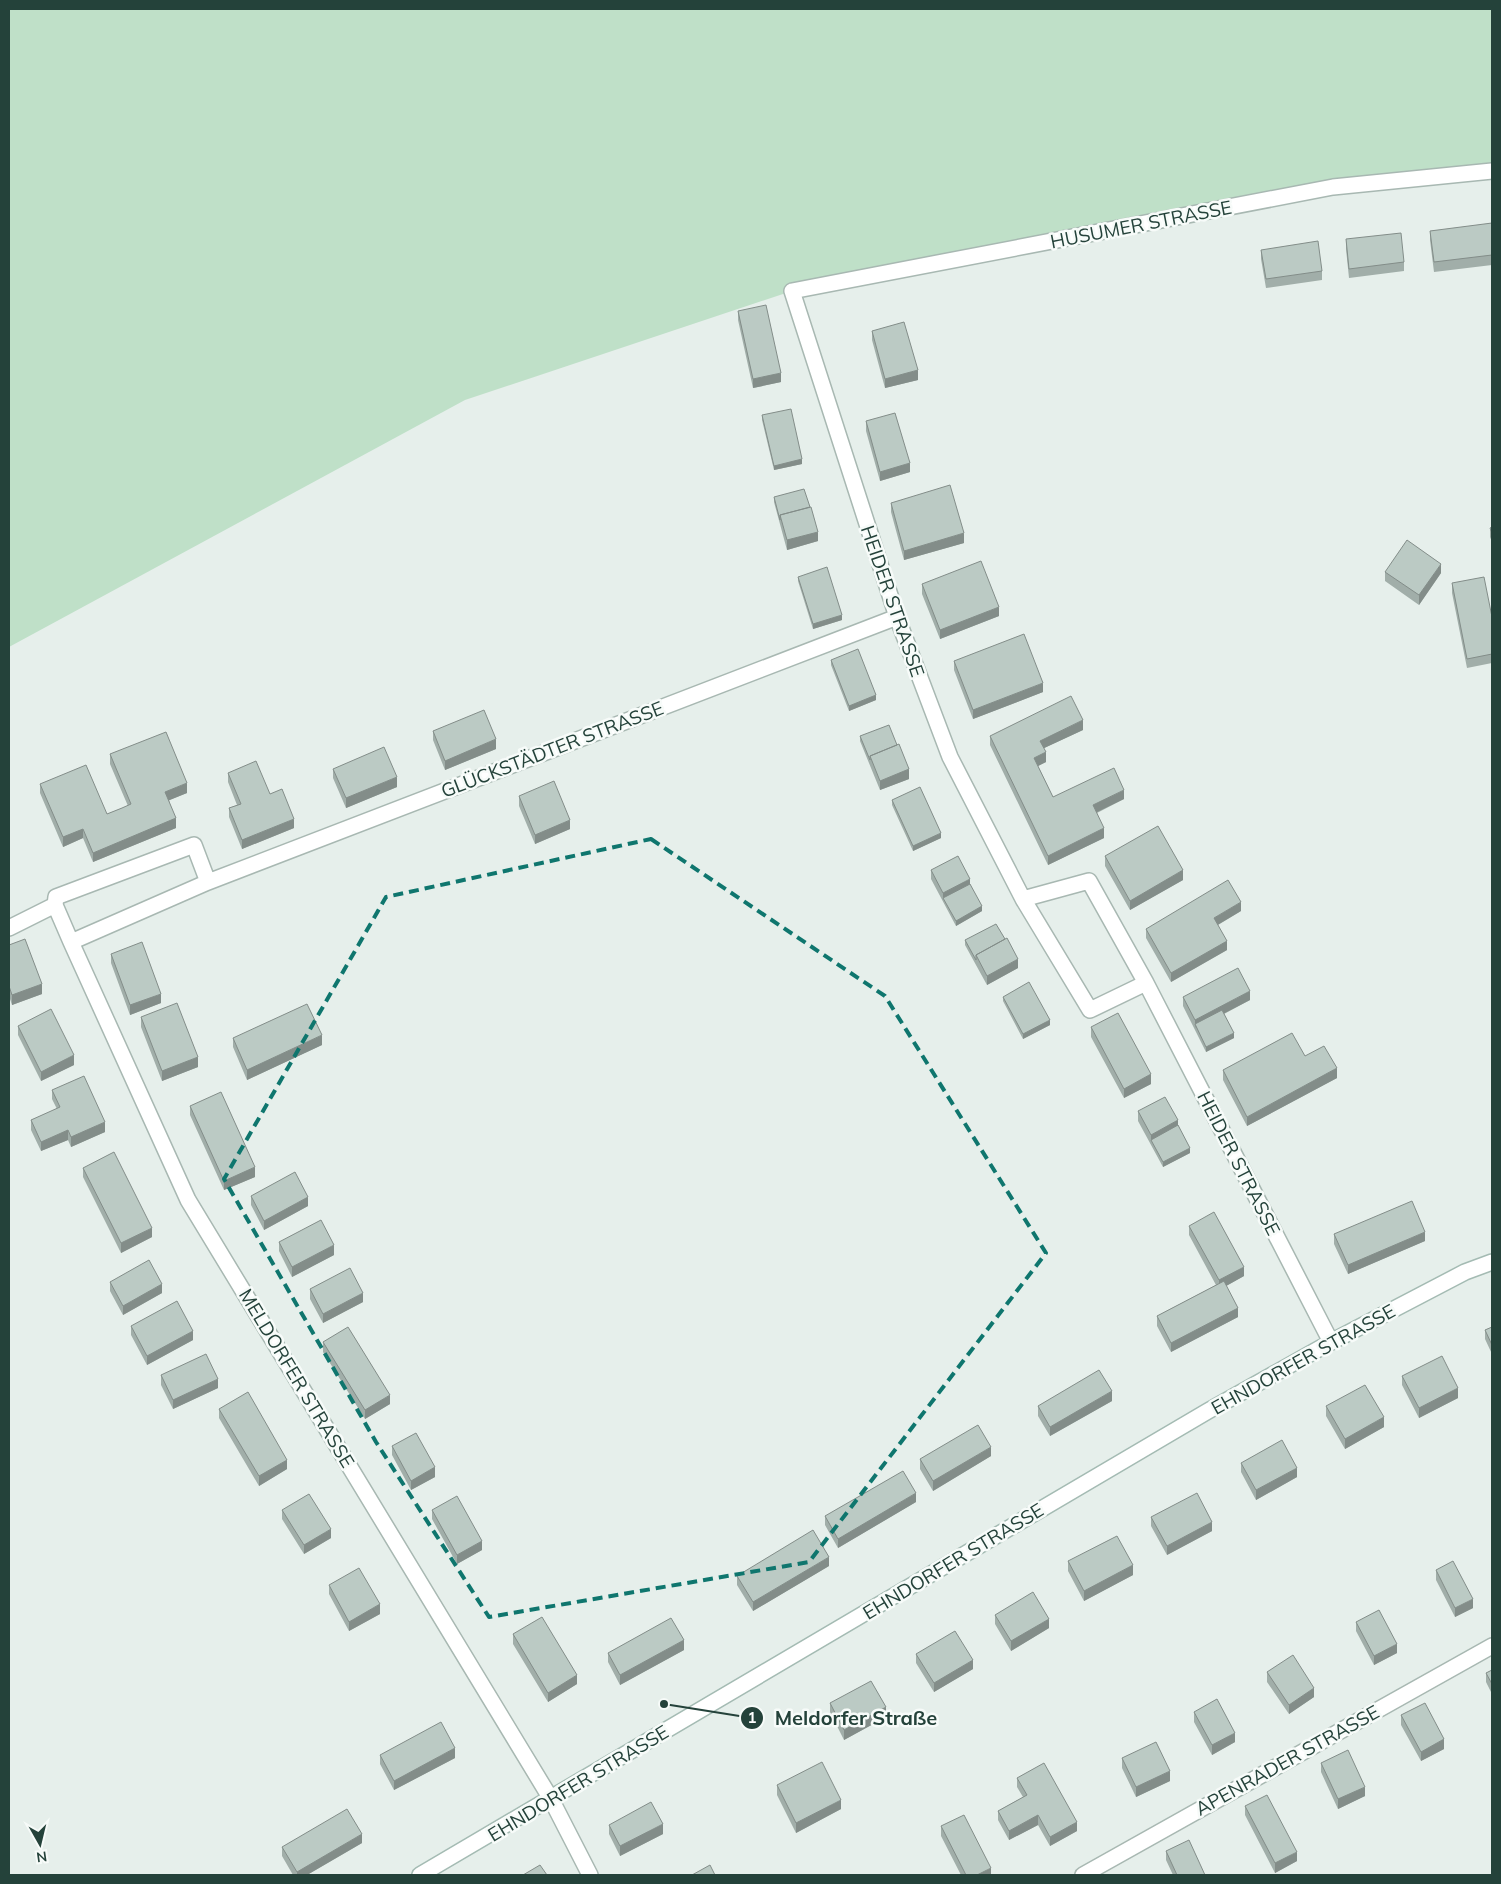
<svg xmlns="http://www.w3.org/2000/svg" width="1501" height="1884" font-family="Mulish,sans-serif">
	<rect width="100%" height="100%" fill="#e6efeb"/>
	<path fill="#bfe0c8" d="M9 9H1492V171L1333 187 792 291 465 400 9 647Z"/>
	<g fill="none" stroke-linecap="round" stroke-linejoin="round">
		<g stroke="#a8b8b2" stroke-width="18">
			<path id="street" d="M208 882 897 617
				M1023 899 1089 881 1146 983 1331 1342
				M9 928 55 905
				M71 942 208 882 194 845 56 897 55 905 71 942 188 1200 551 1799 590 1875
				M1146 983 1090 1010 1023 899 950 757 897 617 792 291 1333 187 1492 171
				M1083 1875 1492 1646"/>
		</g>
		<g stroke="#a4bbb3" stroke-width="18">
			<path id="secondary" d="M420 1875 1208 1411 1331 1342 1465 1272 1492 1262"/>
		</g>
		<use href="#street" stroke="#fff" stroke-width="15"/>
		<use href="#secondary" stroke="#fff" stroke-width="15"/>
	</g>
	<path fill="#a1aea9" d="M1492 227V265L1434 272 1430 240V231Z
		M1346 239 1404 262V271L1349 278 1346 249Z
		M1261 250 1322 271V280L1266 288 1261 259Z
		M738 311 781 382 753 388 738 320Z
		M872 331 918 380 885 388 872 340Z
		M762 415 802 464 774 470 762 420Z
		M866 421 910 472 880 481 866 431Z
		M774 497 810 507 818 541 787 550 774 502Z
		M891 503 964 543 904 560 891 512Z
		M1492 527V542L1490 537V528Z
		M1385 572 1441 573 1419 605 1385 581Z
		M798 577 842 620 813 629 798 581Z
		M1452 583 1492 617V663L1467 668 1452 593Z
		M922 584 999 616 940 639 922 594Z
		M831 660 876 700 849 711 831 665Z
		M954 661 1043 692 973 719 954 670Z
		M1083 730 1044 748 1046 762 1038 766 1053 797 1124 799 1097 813 1104 838 1048 865 990 745V736Z
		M433 731 496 749 445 770 433 740Z
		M860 736 897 745 909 779 880 790 860 741Z
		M110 754 187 793 169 800 176 828 93 862 83 838 63 847 40 793V784L107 814 128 806 110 764Z
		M333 769 397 787 346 808 333 778Z
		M228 773 294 828 242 849 229 817V808L237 805 228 782Z
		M519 796 570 829 535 844 519 806Z
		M892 800 941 838 913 851 892 805Z
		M1105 856 1183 880 1130 910 1105 866Z
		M931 870 970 884 982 911 956 926 931 879Z
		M1241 911 1218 925 1227 950 1171 982 1146 938V929Z
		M965 940 1018 968 987 985 965 945Z
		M9 945 42 994 12 1005 9 996Z
		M111 954 161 1003 130 1015 111 963Z
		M1003 997 1050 1025 1023 1039 1003 1001Z
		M1183 997 1250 1000 1224 1014 1234 1038 1206 1052 1183 1006Z
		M141 1017 198 1067 162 1081 141 1027Z
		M18 1026 74 1065 41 1081 18 1035Z
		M1091 1027 1151 1084 1124 1098 1091 1037Z
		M233 1038 322 1045 247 1080 233 1047Z
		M1305 1056 1337 1078 1247 1126 1223 1080V1070Z
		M52 1090 105 1132 71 1147 68 1140 41 1151 31 1130V1120L57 1109 52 1099Z
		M190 1106 255 1177 224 1190 190 1115Z
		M1138 1111 1178 1125 1190 1153 1163 1167 1138 1121Z
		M83 1168 152 1237 121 1253 83 1177Z
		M251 1196 308 1206 264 1230 251 1205Z
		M1189 1226 1244 1276 1226 1286 1238 1317 1171 1352 1157 1326V1316L1216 1285 1189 1235Z
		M1334 1234 1425 1241 1348 1274 1334 1244Z
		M279 1242 334 1255 292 1277 279 1251Z
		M110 1282 162 1293 123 1315 110 1291Z
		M310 1289 363 1302 323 1323 310 1299Z
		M131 1326 193 1340 147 1365 131 1335Z
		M1492 1327V1354L1485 1339V1330Z
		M323 1342 390 1404 365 1419 323 1352Z
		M161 1375 218 1388 173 1409 161 1385Z
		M1402 1376 1458 1398 1419 1418 1402 1385Z
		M1112 1401 1050 1436 1038 1416V1406Z
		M1326 1406 1384 1427 1345 1449 1326 1416Z
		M219 1409 287 1469 259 1486 219 1418Z
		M392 1446 435 1477 411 1490 392 1455Z
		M991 1456 933 1491 920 1469V1459Z
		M1241 1463 1297 1477 1256 1500 1241 1472Z
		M916 1502 838 1548 825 1525V1516Z
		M282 1510 331 1538 304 1554 282 1519Z
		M432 1510 482 1550 457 1564 432 1519Z
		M1151 1517 1212 1531 1167 1555 1151 1526Z
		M1068 1561 1133 1575 1084 1601 1068 1571Z
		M829 1566 753 1611 737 1585V1576Z
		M1436 1570 1473 1608 1455 1617 1436 1580Z
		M329 1585 380 1614 349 1631 329 1594Z
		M995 1615 1049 1628 1011 1651 995 1624Z
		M1356 1622 1397 1653 1374 1665 1356 1631Z
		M513 1634 577 1684 548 1702 513 1644Z
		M684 1650 620 1685 608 1662V1653Z
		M916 1654 973 1669 934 1692 916 1663Z
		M1492 1670V1694L1486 1682V1673Z
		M1267 1672 1314 1697 1289 1714 1267 1682Z
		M830 1703 886 1717 844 1740 830 1712Z
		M1194 1712 1235 1742 1212 1755 1194 1722Z
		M1401 1715 1444 1749 1421 1761 1401 1725Z
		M380 1755 455 1758 394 1790 380 1764Z
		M1122 1758 1170 1781 1136 1797 1122 1768Z
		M1321 1763 1365 1796 1338 1809 1321 1772Z
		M1017 1778 1077 1831 1050 1846 1038 1825 1009 1840 998 1820V1811L1023 1797 1017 1787Z
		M777 1785 841 1809 796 1833 777 1795Z
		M1245 1806 1297 1861 1275 1873 1245 1815Z
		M609 1825 663 1834 620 1856 609 1834Z
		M941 1826 991 1875H961L941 1836Z
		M362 1843 307 1875H293L282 1856V1847Z
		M1166 1851 1205 1875H1173L1166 1860Z"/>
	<path fill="#838d89" d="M918 370V380L885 388V379Z
		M781 373V382L753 388V379Z
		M802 459V464L774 470V466Z
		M910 463V472L880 481V472Z
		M818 532V541L787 550V540Z
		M964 533V543L904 560V551Z
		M1441 564V573L1419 605V595Z
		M999 607V616L940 639V630Z
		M842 615V620L813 629V624Z
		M1043 683V692L973 719V710Z
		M876 695V700L849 711V706Z
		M1083 720V730L1040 750V741Z
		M496 739V749L445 770V761Z
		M1046 752V762L1034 768V758Z
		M909 769V779L880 790V781Z
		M397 777V787L346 808V798Z
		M187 783V793L165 802V792Z
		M1124 790V799L1093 814V805Z
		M176 818V828L93 862V853Z
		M294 819V828L242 849V840Z
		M570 820V829L535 844V835Z
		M1104 828V838L1048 865V856Z
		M83 829V838L63 847V837Z
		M941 833V838L913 851V846Z
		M1183 870V880L1130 910V901Z
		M970 879V889L943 898V893Z
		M1241 902V911L1214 927V918Z
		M982 906V911L956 926V921Z
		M1227 941V950L1171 982V973Z
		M1018 959V968L987 985V976Z
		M42 984V994L12 1005V995Z
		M1250 991V1000L1196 1028 1195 1024V1020Z
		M161 994V1003L130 1015V1005Z
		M1050 1020V1025L1023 1039V1034Z
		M1234 1033V1038L1206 1052V1047Z
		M322 1035V1045L247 1080V1070Z
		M74 1055V1065L41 1081V1072Z
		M198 1057V1067L162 1081V1071Z
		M1337 1068V1078L1247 1126V1117Z
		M1151 1074V1084L1124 1098V1089Z
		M1178 1120V1130L1151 1140V1135Z
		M105 1122V1132L71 1147V1137Z
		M68 1130V1140L41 1151V1142Z
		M1190 1148V1153L1163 1167V1162Z
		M255 1167V1177L224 1190V1181Z
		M308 1197V1206L264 1230V1221Z
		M152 1228V1237L121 1253V1243Z
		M1425 1232V1241L1348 1274V1265Z
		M334 1245V1255L292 1277V1267Z
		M1244 1267V1276L1219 1290V1280Z
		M162 1284V1293L123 1315V1306Z
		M363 1293V1302L323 1323V1314Z
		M1238 1308V1317L1171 1352V1343Z
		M193 1331V1340L147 1365V1356Z
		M218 1379V1388L173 1409V1400Z
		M1458 1388V1398L1419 1418V1408Z
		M1112 1391V1401L1050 1436V1427Z
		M390 1395V1404L365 1419V1410Z
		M1384 1417V1427L1345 1449V1439Z
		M991 1447V1456L933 1491V1481Z
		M287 1460V1469L259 1486V1476Z
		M435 1467V1477L411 1490V1481Z
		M1297 1468V1477L1256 1500V1490Z
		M916 1493V1502L838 1548V1539Z
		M1212 1522V1531L1167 1555V1546Z
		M331 1529V1538L304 1554V1545Z
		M482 1541V1550L457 1564V1555Z
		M829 1557V1566L753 1611V1602Z
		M1133 1565V1575L1084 1601V1591Z
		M1473 1599V1608L1455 1617V1608Z
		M380 1604V1614L349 1631V1622Z
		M1049 1619V1628L1011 1651V1641Z
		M684 1640V1650L620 1685V1675Z
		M1397 1644V1653L1374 1665V1656Z
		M973 1660V1669L934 1692V1683Z
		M577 1675V1684L548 1702V1693Z
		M1314 1688V1697L1289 1714V1705Z
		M886 1707V1717L844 1740V1730Z
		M1235 1733V1742L1212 1755V1745Z
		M1444 1739V1749L1421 1761V1752Z
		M455 1748V1758L394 1790V1781Z
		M1170 1771V1781L1136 1797V1787Z
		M1365 1787V1796L1338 1809V1799Z
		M841 1800V1809L796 1833V1823Z
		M1038 1815V1825L1009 1840V1831Z
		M1077 1822V1831L1050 1846V1837Z
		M663 1824V1834L620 1856V1846Z
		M362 1834V1843L307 1875H297V1872Z
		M1297 1852V1861L1275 1873V1863Z
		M991 1868V1875H977Z"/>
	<path fill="#bbcac4" stroke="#838d89" d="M1492 223V255L1434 262 1430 231Z
		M1401 233 1404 262 1349 269 1346 239Z
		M1318 241 1322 271 1266 279 1261 250Z
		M766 305 781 373 753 379 738 311Z
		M904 322 918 370 885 379 872 331Z
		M791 409 802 459 774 466 762 415Z
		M895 413 910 463 880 472 866 421Z
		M950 485 964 533 904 551 891 503Z
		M804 489 810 507 780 515V520L774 497Z
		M811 507 818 532 787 540 780 515Z
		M1492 527V533L1490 528Z
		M1407 540 1441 564 1419 595 1385 572Z
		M981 561 999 607 940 630 922 584Z
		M827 567 842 615 813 624 798 577Z
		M1484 577 1492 617V654L1467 659 1452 583Z
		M1024 634 1043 683 973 710 954 661Z
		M858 649 876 695 849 706 831 660Z
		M1071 696 1083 720 1040 741 1046 752 1034 758 1053 797 1114 768 1124 790 1093 805 1104 828 1048 856 990 736Z
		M484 710 496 739 445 761 433 731Z
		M889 725 897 745 870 756V760L860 736Z
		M166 732 187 783 165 792 176 818 93 853 83 829 63 837 40 784 86 765 107 814 122 808 131 804 110 754Z
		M899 744 909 769 880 781 870 756Z
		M384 747 397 777 346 798 333 769Z
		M256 761 270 794 282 789 294 819 242 840 229 808 241 804 228 773Z
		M554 781 570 820 535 835 519 796Z
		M920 787 941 833 913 846 892 800Z
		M1158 826 1183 870 1130 901 1105 856Z
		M958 856 970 879 943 893 931 870Z
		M1228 880 1241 902 1214 918 1227 941 1171 973 1146 929Z
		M970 884 982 906 956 921 943 898Z
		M996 924 1005 939 976 955V960L965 940Z
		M1007 938 1018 959 987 976 976 955Z
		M25 939 42 984 12 995 9 986V945Z
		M142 942 161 994 130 1005 111 954Z
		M1238 968 1250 991 1195 1020 1183 997Z
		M1029 982 1050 1020 1023 1034 1003 997Z
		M177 1003 198 1057 162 1071 141 1017Z
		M307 1004 322 1035 247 1070 233 1038Z
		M51 1009 74 1055 41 1072 18 1026Z
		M1222 1010 1234 1033 1206 1047 1195 1024Z
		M1118 1013 1151 1074 1124 1089 1091 1027Z
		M1292 1033 1305 1056 1324 1046 1337 1068 1247 1117 1223 1070Z
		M84 1076 105 1122 71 1137 68 1130 41 1142 31 1120 60 1107 52 1090Z
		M221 1092 255 1167 224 1181 190 1106Z
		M1165 1097 1178 1120 1151 1135 1138 1111Z
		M1178 1125 1190 1148 1163 1162 1151 1140Z
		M114 1152 152 1228 121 1243 83 1168Z
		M295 1172 308 1197 264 1221 251 1196Z
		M1412 1201 1425 1232 1348 1265 1334 1234Z
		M1214 1212 1244 1267 1219 1280 1189 1226Z
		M321 1220 334 1245 292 1267 279 1242Z
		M149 1260 162 1284 123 1306 110 1282Z
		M350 1268 363 1293 323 1314 310 1289Z
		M1224 1281 1238 1308 1171 1343 1157 1316Z
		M177 1301 193 1331 147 1356 131 1326Z
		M348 1327 390 1395 365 1410 323 1342Z
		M1492 1327V1345L1485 1330Z
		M206 1354 218 1379 173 1400 161 1375Z
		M1442 1356 1458 1388 1419 1408 1402 1376Z
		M1099 1370 1112 1391 1050 1427 1038 1406Z
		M1365 1385 1384 1417 1345 1439 1326 1406Z
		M248 1392 287 1460 259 1476 219 1409Z
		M978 1425 991 1447 933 1481 920 1459Z
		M416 1433 435 1467 411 1481 392 1446Z
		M1282 1440 1297 1468 1256 1490 1241 1463Z
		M903 1471 916 1493 838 1539 825 1516Z
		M1197 1493 1212 1522 1167 1546 1151 1517Z
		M309 1494 331 1529 304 1545 282 1510Z
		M457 1496 482 1541 457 1555 432 1510Z
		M813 1530 829 1557 753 1602 737 1576Z
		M1117 1536 1133 1565 1084 1591 1068 1561Z
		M1453 1561 1473 1599 1455 1608 1436 1570Z
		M359 1568 380 1604 349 1622 329 1585Z
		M1033 1592 1049 1619 1011 1641 995 1615Z
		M1379 1610 1397 1644 1374 1656 1356 1622Z
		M542 1617 577 1675 548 1693 513 1634Z
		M671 1618 684 1640 620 1675 608 1653Z
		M955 1631 973 1660 934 1683 916 1654Z
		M1293 1655 1314 1688 1289 1705 1267 1672Z
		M1492 1670V1684L1486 1673Z
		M871 1681 886 1707 844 1730 830 1703Z
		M1217 1699 1235 1733 1212 1745 1194 1712Z
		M1425 1703 1444 1739 1421 1752 1401 1715Z
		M441 1722 455 1748 394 1781 380 1755Z
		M1156 1742 1170 1771 1136 1787 1122 1758Z
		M1348 1750 1365 1787 1338 1799 1321 1763Z
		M822 1762 841 1800 796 1823 777 1785Z
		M1044 1763 1077 1822 1050 1837 1038 1815 1009 1831 998 1811 1027 1795 1017 1778Z
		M1267 1795 1297 1852 1275 1863 1245 1806Z
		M651 1802 663 1824 620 1846 609 1825Z
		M347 1809 362 1834 297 1872 282 1847Z
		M964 1815 991 1868 977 1875H966L941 1826Z
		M1189 1840 1205 1875H1177L1166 1851Z
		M540 1865 547 1875H523Z
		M710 1865 715 1875H692Z"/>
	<path fill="none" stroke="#0f766e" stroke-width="4" stroke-dasharray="10 6" stroke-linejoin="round" d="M651 839 885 996 1046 1253 809 1562 489 1617 376 1442 224 1179 386 897Z"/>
	<g text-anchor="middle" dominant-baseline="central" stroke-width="5" stroke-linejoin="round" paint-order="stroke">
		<g font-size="19" fill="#24423a" stroke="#f7fbf9">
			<text transform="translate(1141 224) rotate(-11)">HUSUMER STRASSE</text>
			<text transform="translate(893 601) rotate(71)">HEIDER STRASSE</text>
			<text transform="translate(552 749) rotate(-21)">GLÜCKSTÄDTER STRASSE</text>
			<text transform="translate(1239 1163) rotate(63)">HEIDER STRASSE</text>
			<text transform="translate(1303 1359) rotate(-29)">EHNDORFER STRASSE</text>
			<text transform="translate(297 1378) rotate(59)">MELDORFER STRASSE</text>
			<text transform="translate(953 1561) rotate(-31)">EHNDORFER STRASSE</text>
			<text transform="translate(1287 1760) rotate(-29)">APENRADER STRASSE</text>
			<text transform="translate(578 1783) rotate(-31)">EHNDORFER STRASSE</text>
		</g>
	</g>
	<path fill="none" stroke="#24423a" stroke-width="2" d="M664 1704L752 1718"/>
	<g fill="#24423a" stroke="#f7fbf9" stroke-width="2">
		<circle cx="664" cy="1704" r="5"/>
		<circle cx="752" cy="1718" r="12"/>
	</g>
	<g font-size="15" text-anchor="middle" font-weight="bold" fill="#fff">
		<text x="752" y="1723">1</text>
	</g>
	<g font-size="20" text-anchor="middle" font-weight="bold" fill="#24423a" stroke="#f7fbf9" stroke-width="5" stroke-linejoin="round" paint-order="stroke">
		<text x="856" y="1725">Meldorfer Straße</text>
	</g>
	<rect width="1501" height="1884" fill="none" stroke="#24423a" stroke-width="20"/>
	<g transform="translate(40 1844) rotate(172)" stroke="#f7fbf9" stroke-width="4" paint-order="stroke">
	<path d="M0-4L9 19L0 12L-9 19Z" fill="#24423a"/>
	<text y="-8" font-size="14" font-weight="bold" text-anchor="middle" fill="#24423a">N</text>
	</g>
</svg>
